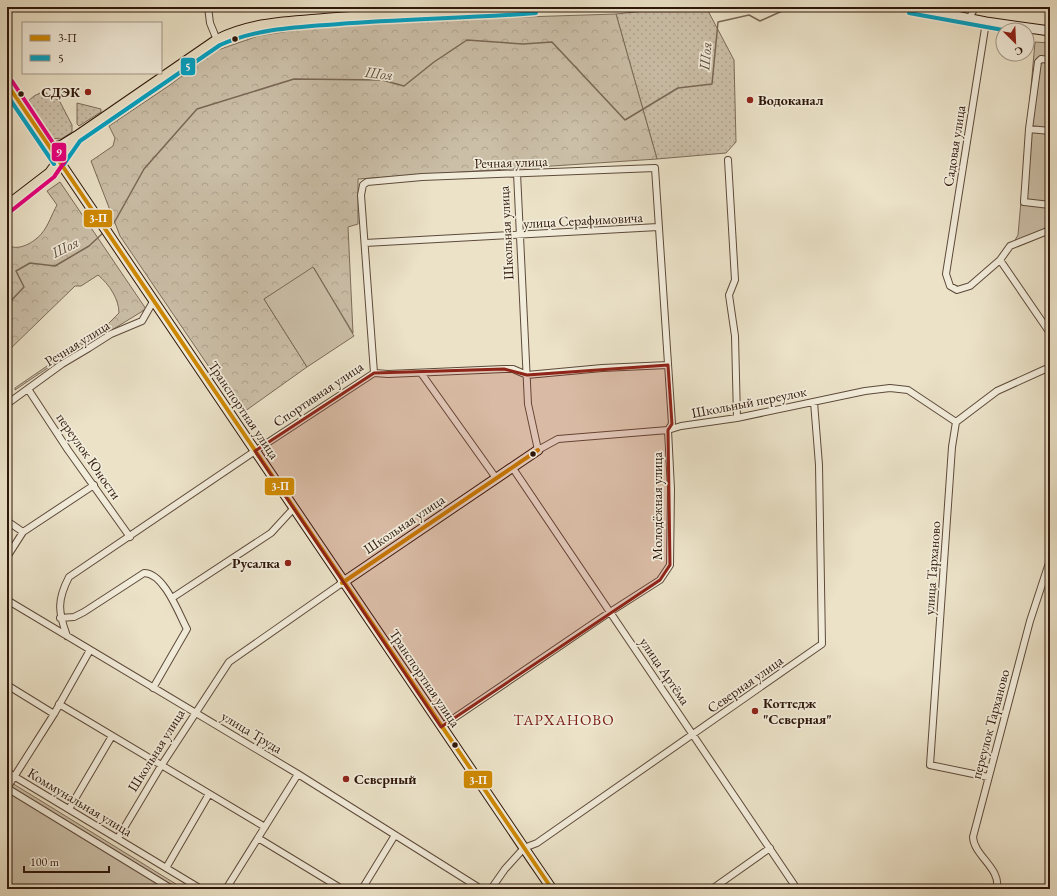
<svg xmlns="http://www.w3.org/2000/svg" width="1057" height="896" font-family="'EB Garamond',serif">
	<defs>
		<pattern id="grass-dots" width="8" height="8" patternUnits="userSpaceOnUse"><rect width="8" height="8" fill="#cbbfa8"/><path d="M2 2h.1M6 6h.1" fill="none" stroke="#afa38f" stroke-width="1.8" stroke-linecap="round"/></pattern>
		<pattern id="forest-crowns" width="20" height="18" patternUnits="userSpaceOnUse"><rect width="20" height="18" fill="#cbbfa8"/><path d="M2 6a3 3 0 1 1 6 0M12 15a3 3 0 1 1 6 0" fill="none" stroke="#afa38f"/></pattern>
	</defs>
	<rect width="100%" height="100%" fill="#ebe2c8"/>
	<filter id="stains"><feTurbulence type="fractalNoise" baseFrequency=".005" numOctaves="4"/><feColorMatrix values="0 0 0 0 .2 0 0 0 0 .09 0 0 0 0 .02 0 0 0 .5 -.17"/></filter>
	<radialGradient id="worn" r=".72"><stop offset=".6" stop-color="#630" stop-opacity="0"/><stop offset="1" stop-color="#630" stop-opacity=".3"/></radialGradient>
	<path fill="url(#grass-dots)" stroke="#7c6b59" d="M682 7H706L734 60 736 142 726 153 657 159 616 14Z
		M44 91 51 97 59 100 72 125V132L61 139 49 138 27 102 34 96Z
		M77 103 101 109V112L79 126 77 124Z"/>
	<path fill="url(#forest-crowns)" stroke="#7c6b59" d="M616 14 657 159 358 179V224L348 227 353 333 314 268 264 299 307 367 241 414 120 236 91 161 113 146 115 138 109 126 170 85 215 51 258 36 340 23Z
		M60 182 146 309 107 333 104 330 105 327 119 313C119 299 109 284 98 275L81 286H75L7 352V244C17 253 35 242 42 233 48 226 52 214 57 205L47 191Z
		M98 331V334L15 390V388Z"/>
	<path fill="#cbbfa8" stroke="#7c6b59" d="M1035 42 1050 43V228L1014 242 1018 235Z
		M313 267 354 336 307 367 264 299Z
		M7 780 184 889H7Z"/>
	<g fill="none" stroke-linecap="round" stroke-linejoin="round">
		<path stroke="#796755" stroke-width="1.5" d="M109 227 114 223 144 169 197 109 294 79 382 80 404 86 434 62 467 40 523 44 552 42 625 120 678 88 712 84 718 22 749 15 760 21 791 7
			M7 305 24 287 16 271 30 263 55 266 89 246 103 233"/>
		<g stroke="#5d4a3a" stroke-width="8">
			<path id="street" d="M208 7 210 23 217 40
				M969 19 975 7
				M986 22 946 274 950 286 957 290 970 286 1000 260 1010 246 1050 230
				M1050 60 1041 59 1038 62 1029 129 1024 202 1050 205
				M1029 129 1050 131
				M728 160 735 280 729 295 735 336 737 418
				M517 173 528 404 538 450 558 439 668 430 681 426 737 418 865 391 890 388 908 390 956 422
				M365 243 658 227
				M1000 260 1050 333
				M374 373 361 195 363 185 367 182 422 177 655 168 672 424 668 430 671 489 670 565 660 580 610 612 441 727
				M374 373 388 374 504 369H513L527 375 602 368 668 365
				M421 373 496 478
				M28 389 68 450 130 537
				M7 404 62 364 89 348 111 334 142 321 154 300
				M512 467 797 889
				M7 521 23 532
				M7 557 23 532 94 485
				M172 598 271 533 293 509
				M7 600 298 774 481 889
				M60 618 74 617 84 612 144 573C164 573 179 614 187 629L153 688
				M67 636C58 612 57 600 69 577L255 451 374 373
				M90 650 54 714 7 788 172 889
				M7 685 54 714
				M59 704 265 827
				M7 772 201 889
				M988 777 930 765 952 447 956 422 997 391 1050 367
				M69 809 112 736
				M118 838 161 766 229 662 342 583
				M258 838 342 889
				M166 868 209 794
				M226 889 298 774
				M362 889 395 835
				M491 889 505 869 524 848 537 843 557 829 822 644 819 465 814 402
				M712 889 770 848
				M997 889C1001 868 974 856 973 837L1030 621 1050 560"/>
		</g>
		<g stroke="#2e170a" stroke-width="11">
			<path id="secondary" d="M368 7 369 15
				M910 7 986 22 1050 31
				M7 84C189 353 369 622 552 889
				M50 148 62 145 75 137
				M342 583 538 450"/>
		</g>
		<g stroke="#2e170a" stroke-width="12">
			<path id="primary" d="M7 206 50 173 76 137 217 40C250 23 287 22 324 19 394 13 465 13 536 7"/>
		</g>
		<use href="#street" stroke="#f2ecdb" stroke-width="6"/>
		<use href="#secondary" stroke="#f2ecdb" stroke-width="9"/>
		<use href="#primary" stroke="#ebe2c8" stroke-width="10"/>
		<g stroke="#f2ecdb" stroke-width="7">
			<path id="bus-1" d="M7 84 552 889
				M342 583 538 450"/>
		</g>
		<g stroke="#f2ecdb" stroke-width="7">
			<path id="bus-2" d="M909 13 1003 30
				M7 95 54 164
				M64 164 80 141 220 45C258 28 298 27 339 24 405 19 471 18 536 13"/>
		</g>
		<g stroke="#f2ecdb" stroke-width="7">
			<path id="bus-3" d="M11 211 54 177 65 161 12 81"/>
		</g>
		<use href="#bus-1" stroke="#cf8902" stroke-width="4"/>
		<use href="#bus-2" stroke="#02a2c4" stroke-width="4"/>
		<use href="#bus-3" stroke="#e5007d" stroke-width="4"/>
	</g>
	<path fill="#8f2418" fill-opacity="0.2" stroke="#8f2418" stroke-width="3" stroke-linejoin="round" d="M668 365 672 424 668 430 670 565 660 580 441 727 255 451 374 373 504 369 527 375Z"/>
	<g fill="#2e170a" stroke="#f2ecdb" stroke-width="1.5">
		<circle cx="235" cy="39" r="3.5"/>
		<circle cx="21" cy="94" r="3.5"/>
		<circle cx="533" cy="454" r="3.5"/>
		<circle cx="455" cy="745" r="3.5"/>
	</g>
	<g fill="#8f2418" stroke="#f2ecdb" stroke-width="1.5">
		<circle cx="88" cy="92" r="4"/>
		<circle cx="750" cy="100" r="4"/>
		<circle cx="288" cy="563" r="4"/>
		<circle cx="755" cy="711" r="4"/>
		<circle cx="346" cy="779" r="4"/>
	</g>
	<g text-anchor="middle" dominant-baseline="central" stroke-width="3.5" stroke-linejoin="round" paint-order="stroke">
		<g font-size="14" font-weight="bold" fill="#2e170a" stroke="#f2ecdb" text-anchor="start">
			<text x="80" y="92" text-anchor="end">СДЭК</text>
			<text x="758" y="100">Водоканал</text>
			<text x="280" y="563" text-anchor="end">Русалка</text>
			<text x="763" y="703">Коттедж<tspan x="763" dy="16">"Северная"</tspan></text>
			<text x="354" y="779">Северный</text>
		</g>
		<g font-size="14" fill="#2e170a" stroke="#f2ecdb">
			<text transform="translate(954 146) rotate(-81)">Садовая улица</text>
			<text transform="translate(511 162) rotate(-2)">Речная улица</text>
			<text transform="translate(583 220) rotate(-3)">улица Серафимовича</text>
			<text transform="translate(506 233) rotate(-93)">Школьная улица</text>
			<text transform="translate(77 343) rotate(-32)">Речная улица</text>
			<text transform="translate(318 394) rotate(-34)">Спортивная улица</text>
			<text transform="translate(749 402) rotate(-11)">Школьный переулок</text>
			<text transform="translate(244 410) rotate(56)">Транспортная улица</text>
			<text transform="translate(89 456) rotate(55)">переулок Юности</text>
			<text transform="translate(657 506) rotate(-90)">Молодёжная улица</text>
			<text transform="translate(404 524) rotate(-34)">Школьная улица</text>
			<text transform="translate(932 568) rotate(-86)">улица Тарханово</text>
			<text transform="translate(665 671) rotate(56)">улица Артёма</text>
			<text transform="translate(425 678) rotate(56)">Транспортная улица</text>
			<text transform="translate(745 684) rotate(-35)">Северная улица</text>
			<text transform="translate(990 724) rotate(-75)">переулок Тарханово</text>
			<text transform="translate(252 732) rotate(31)">улица Труда</text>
			<text transform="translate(156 750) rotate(-58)">Школьная улица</text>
			<text transform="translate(80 802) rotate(31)">Коммунальная улица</text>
		</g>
		<g font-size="15" font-style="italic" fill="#604d3c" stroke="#f2ecdb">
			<text transform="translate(705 56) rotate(-85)">Шоя</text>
			<text transform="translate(379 73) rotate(7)">Шоя</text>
			<text transform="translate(65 247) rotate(-27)">Шоя</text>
		</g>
		<g font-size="15" letter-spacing="1" fill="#7a1f14" stroke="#f2ecdb">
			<text x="564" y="719">ТАРХАНОВО</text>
		</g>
	</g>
	<g stroke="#f2ecdb" stroke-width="1.5">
		<rect x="180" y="57" width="16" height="19" rx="4" fill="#02a2c4"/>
		<rect x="51" y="142" width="16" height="20" rx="4" fill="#e5007d"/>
		<rect x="83" y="209" width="30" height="19" rx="4" fill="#cf8902"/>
		<rect x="264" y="477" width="31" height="19" rx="4" fill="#cf8902"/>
		<rect x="463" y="770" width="30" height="19" rx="4" fill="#cf8902"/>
	</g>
	<g font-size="11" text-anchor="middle" font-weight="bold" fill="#fff">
		<text x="188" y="71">5</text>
		<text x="59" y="156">9</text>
		<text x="98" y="222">3-П</text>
		<text x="280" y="490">3-П</text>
		<text x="478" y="784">3-П</text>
	</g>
	<rect width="1057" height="896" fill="none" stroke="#ebe2c8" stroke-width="24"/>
	<rect x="8" y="8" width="1041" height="880" fill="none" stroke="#2e170a" stroke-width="2"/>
	<rect x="12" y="12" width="1033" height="872" fill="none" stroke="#2e170a"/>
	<rect x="22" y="22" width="140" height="52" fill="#f2ecdb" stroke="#a49787"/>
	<rect x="30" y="35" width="20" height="6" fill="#cf8902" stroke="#a49787"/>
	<text x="58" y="42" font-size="12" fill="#2e170a">3-П</text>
	<rect x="30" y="55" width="20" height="6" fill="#02a2c4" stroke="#a49787"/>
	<text x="58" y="62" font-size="12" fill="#2e170a">5</text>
	<g transform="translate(1015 42) rotate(156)"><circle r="19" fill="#f2ecdb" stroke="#a49787"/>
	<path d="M0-3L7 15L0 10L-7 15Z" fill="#8f2418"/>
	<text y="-6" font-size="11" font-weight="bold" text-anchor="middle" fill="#2e170a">С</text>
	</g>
	<path d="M24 866v6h85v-6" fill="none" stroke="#2e170a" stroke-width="2"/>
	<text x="30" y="866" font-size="12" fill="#2e170a" stroke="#f2ecdb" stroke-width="3" paint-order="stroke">100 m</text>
	<rect width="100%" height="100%" filter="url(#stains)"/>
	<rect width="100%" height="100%" fill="url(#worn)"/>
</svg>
